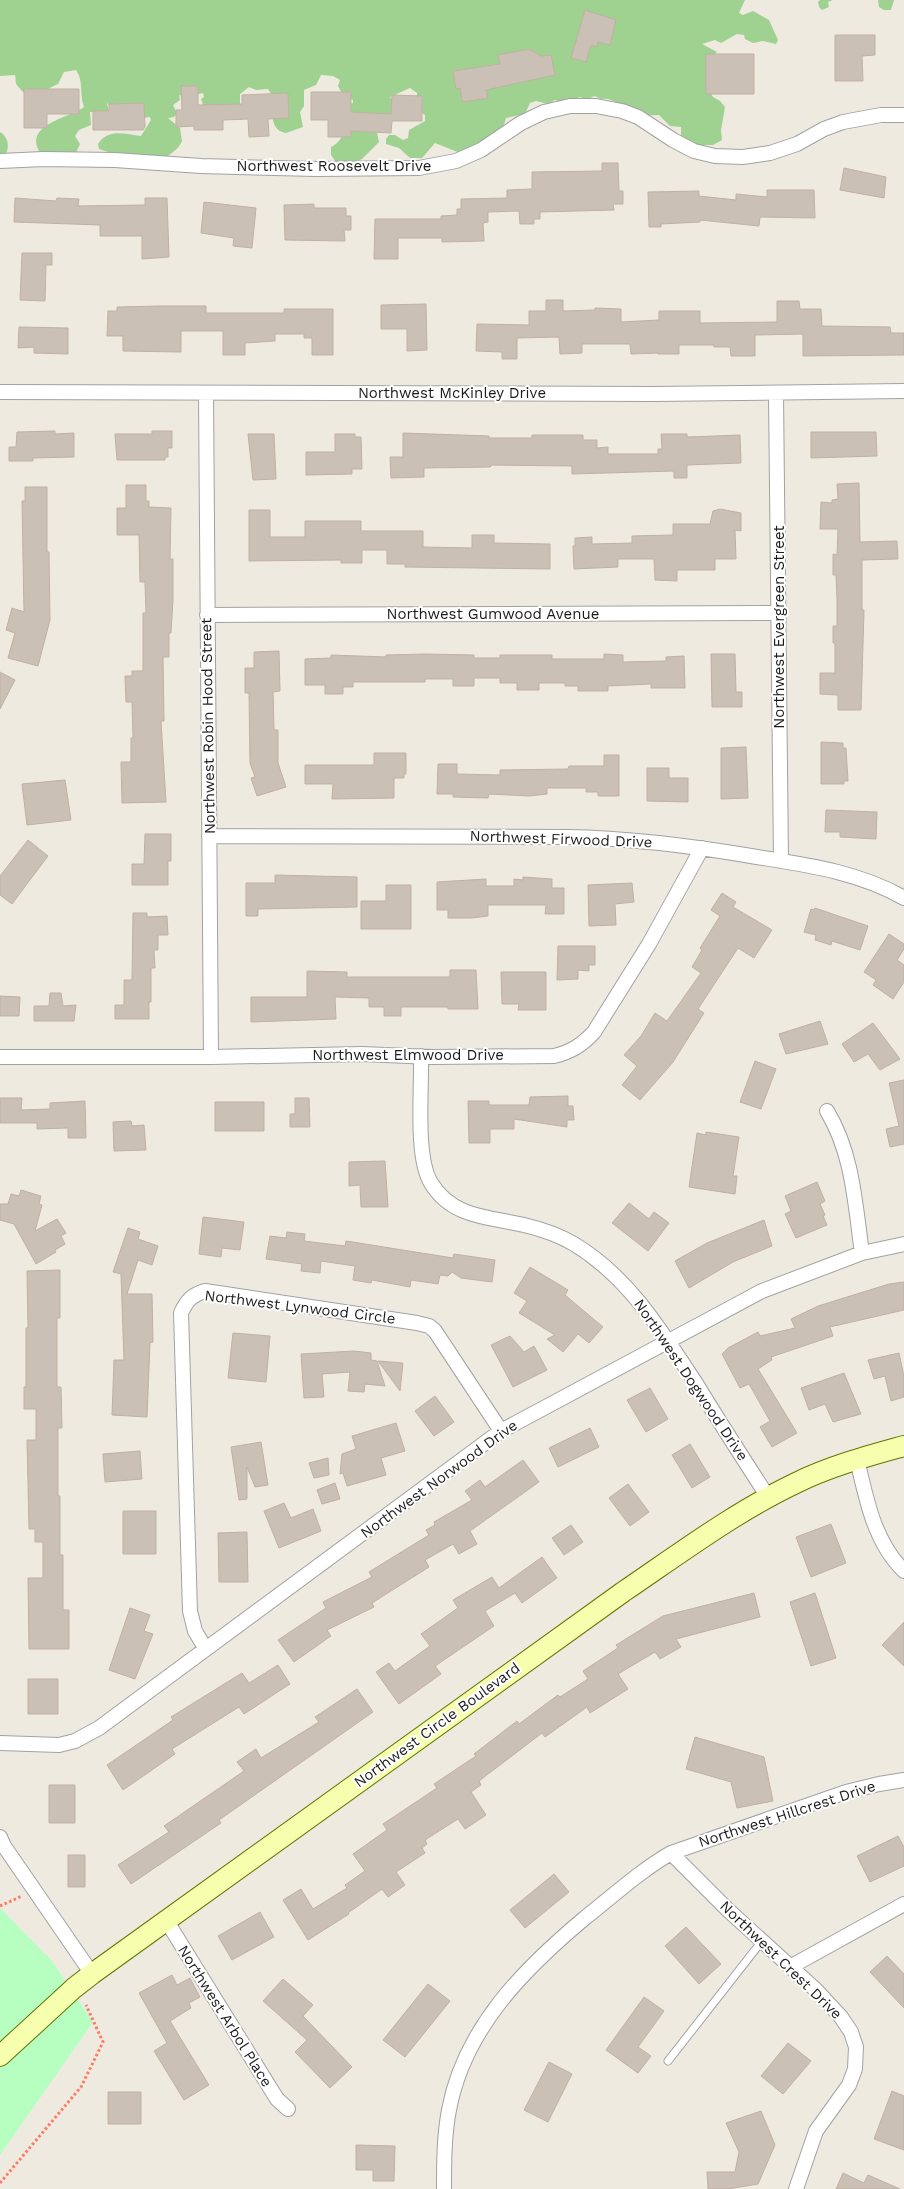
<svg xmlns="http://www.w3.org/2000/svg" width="904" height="2189" font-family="'Work Sans',sans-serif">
	<rect width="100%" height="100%" fill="#eeeae0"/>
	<path fill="#9fd290" d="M0 0H745L739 13 743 15 753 11 769 20 778 40 776 44 763 41 753 43 745 39 744 35 737 34 721 43 715 40 702 44 717 52 710 60 709 90 713 97 720 101 725 107 721 130 722 140 713 145H705L700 150 681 138V127L670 126 659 115 630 116C621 106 614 97 600 99L595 96 587 99 579 97 573 103H563L555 100 548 104 536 101 530 103 525 114 506 118 502 132 460 153 435 143 422 158H410L399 148 386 144V139L389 135H395L403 140 408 138 409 130 425 121V115L417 110V93L410 88 390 97 397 105V112L376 128 379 142 362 159 354 163 338 165 331 155V147C347 140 346 120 348 105L353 103V100C345 97 342 94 338 86L340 80 333 76 321 75 316 85 304 90V106L300 112 303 127 286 133C268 130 273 109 272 95L268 89 256 90 249 87 240 94V110L204 107 201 99 204 97 203 93 185 97 179 95 180 100 173 105 177 113 174 117 168 118 180 128 182 141C178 151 168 154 162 162L114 154 99 149 98 144C108 128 125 134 141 136L151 120 150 117 143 118 111 106 107 103 109 112H90L91 125 79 130 75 136 80 144 75 155 43 157C18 125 68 119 84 107 79 94 84 81 76 70L64 72 58 84C47 88 31 102 21 90 20 88 16 85 16 83 15 80 16 78 15 75L0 76Z
		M820 0H833L828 2 829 7 822 10 819 7 818 2Z
		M878 0H894L891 10H884L879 7Z
		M0 132C11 139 10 153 0 161Z"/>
	<path fill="#b6ffc1" d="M0 1908 52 1961 93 2022 0 2155Z"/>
	<path fill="#cac0b6" stroke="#c1b1a1" d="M585 10 616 20 610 45 598 42 597 47 591 45 586 62 571 58Z
		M835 35H875V55L862 56 863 81H835Z
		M529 49 541 56 551 55 555 75 486 90 488 98 462 102 460 88 456 89 453 71 500 64 498 55Z
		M706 54H754V94H706Z
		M181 86H198V105L242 104V95L288 93 289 118 268 119 269 136 249 137 248 119 223 120V130H194V126L176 127V110H182Z
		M24 89H79V114H47V128H24Z
		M311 92H351V112L391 114 392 95 422 96V121H392L391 133 351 131V137H328V120H311Z
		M144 103 145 127 143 130H93V111H109V104Z
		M602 163H618L619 191H623V204H613L614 210 540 212V219H534V224H520L519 211 488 212V222L483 223 484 241 442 242V238H398V259H374L375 219H441V216L457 215V209H461V199L507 198V190L532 189V172L602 171Z
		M844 168 886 177 884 198 840 190Z
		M767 190H814L815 218 760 217 759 226 700 220V222L661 224V227H649L648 192 699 191V196L736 200V194L767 197Z
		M15 198 56 201 57 198 79 199 78 206 145 205V198H167L169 257 142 259V236H100V225L14 222Z
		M204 202 256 208 252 248 233 246 234 238 201 233Z
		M314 204V208H346V216H351V230H344L345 241 285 240 284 205Z
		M22 253H52V265H46L45 301 20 300Z
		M546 300H563V311L595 310V308L621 309V322L659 320V311H700V323L777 322V301H799L800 309H821L822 326 890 327 891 333H904V355L803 356V334L755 335V356H731L730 347H714V345H679V354H658V353L631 354 630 344H582V353L560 354 559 337 517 338V359H502V352L476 351 477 324 529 325V311H546Z
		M426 304 427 350 407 351V329H381V305Z
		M159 306H206V313H284V309H333V355H312V338H304V334H275V341L245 343V355H223V331H181V352L123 351V336H107L108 311H117V307Z
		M19 327 68 328V354L34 353V347L18 348Z
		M55 431V434L74 433V457L33 458V461H9V447H16L17 432Z
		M152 431H172V448H168V457H165V460H117L115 434H152Z
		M811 432H876L877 456 811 458Z
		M403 433 489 436V438H532V435H583V440H597V448L608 447V454H658V449H662L661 434H687V437L740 435 741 463 687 465V478H674V471L572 474V466L492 465 490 467 424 468V477L391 478 390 457H403Z
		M248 434H274L276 479 253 480Z
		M335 434H355V437H361L362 469H352V474L306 475V452H335Z
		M859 483 860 542 897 541 898 559 862 560V610H864L861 710H838V695L820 694V673H835V643H833V626H837V600L836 575H833V554L837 555 838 529H820L821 502 832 503V500L838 499 837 484Z
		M126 485H146V501H149V507L171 508 170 559H173V599L171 633H169V657H163L164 721H161L166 802 122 803 121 762H131V738H133L132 702H126L125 676H132V671H143V613H146L145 582H140L139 535H117V508H126Z
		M25 487H47V552H49L50 620 38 666 8 658 15 633 6 630 12 608 24 612 22 501H25Z
		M720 509 741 513V531L735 530 736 559H715V570H677V581L655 580 654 559H618V567L574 569 573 546H575V538L592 537V544L632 543V536L673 535V524H710L713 511Z
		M249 510H270V537H305V521H361V531H423V547L472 548V535H494V543L550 544V569L405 567V564H387V550H362V563H341V560L249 561Z
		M279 651 280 691 273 692 274 730H278V763L286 787 257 796 251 778 255 777 250 763 249 693H245V668H254V652Z
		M425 654 474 655V658H500V655H552V659H604V654L623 655V662L666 661V657L684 656 685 688H651V684L608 686V691H578V686H565V683H539V690H517V683H500V678H474V686H453V679H425V682H353V687H343V694H325V685H305V659L331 658V655L386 657V655Z
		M711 654H735L736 692H742V707H712Z
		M0 672 15 680 0 709Z
		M821 742 843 743V748H846L848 781H844V784H821Z
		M746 747 748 798 721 799V748Z
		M374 753H406V774H404V778H394V798L332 799 333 784H305V765H374Z
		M604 755H619V796H598V792H586V788H547V794L529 796 489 794 488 798 453 797V794H437L438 764H457V774L500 775V770L568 769 569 766H604Z
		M647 768H669V778H688V802L647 801Z
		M65 780 71 820 27 825 22 784Z
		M826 810 877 812 876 839 840 837V832H825Z
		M145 834H171V861H168V885H132V864H144Z
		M28 840 48 856 12 904 0 895V876Z
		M275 875 357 877V907L258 909V916H246V883H275Z
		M523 877 552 879V888H564V914H545L546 905H488V916L471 918H448V910H437V882L486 879V886H514V879L523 880Z
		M632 883 634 902 615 904 616 925 589 926 588 885Z
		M386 885H411V929H361V901H386Z
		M722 893 736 902 733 907 772 930 754 958 738 948 698 1009 704 1013 673 1062 640 1100 622 1085 637 1066 624 1055 641 1036 655 1013 667 1021 701 973 692 967 702 950 700 948 720 916 711 910Z
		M815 908 868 926 860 950 832 941 831 945 815 940 816 935 804 932 811 909 814 910Z
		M133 913H147V917L167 916 168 935H158V950H154L155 968H151V1002H149V1019H115V1005H124V980H132Z
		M889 934 904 944V949L897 960 904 965V982L893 999 873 985 876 980 864 972Z
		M558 946H595V965H589V971L578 970V979L557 980Z
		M450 970H476L478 1009H448V1007H401V1016H384V1007H369V998L335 997 336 1019 251 1022V997H307V971L347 972V977H450Z
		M501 972H546V1010H518L519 1004H502Z
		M50 993H61L63 1006 76 1005 74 1021H34V1006H49Z
		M0 996 20 997 19 1016H0Z
		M820 1021 828 1044 786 1054 779 1034Z
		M873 1023 900 1059 880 1070 868 1054 854 1062 842 1044Z
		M755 1061 776 1069 761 1109 740 1102Z
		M904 1080V1144L890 1147 886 1129 899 1126 889 1083Z
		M568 1096V1106H573L574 1120H567V1127L514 1119V1129H490V1143H469L468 1101H489V1105H529L530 1097Z
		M0 1098H22L21 1110 50 1109V1103L85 1101 86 1138H68V1128L37 1129V1123H0Z
		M295 1098H309L310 1127H290V1114H295Z
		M215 1102H264V1131H215Z
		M131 1121 132 1126 144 1125 146 1150 114 1151 113 1122Z
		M706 1132 739 1137 733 1176H737L735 1194 689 1187 697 1133 706 1135Z
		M385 1161 388 1207H361L360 1185 349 1186V1162Z
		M817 1182 825 1201 820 1204 825 1215 823 1216 827 1225 796 1238 785 1214 791 1211 785 1196Z
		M21 1190 41 1196 39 1204 42 1205 35 1231 57 1219 66 1233 61 1236 65 1244 55 1250 56 1252 36 1264 14 1224 0 1220V1204H8L11 1194 19 1196Z
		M629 1203 649 1219 654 1212 669 1223 648 1251 612 1223Z
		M203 1217 244 1222 240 1250 222 1248 221 1257 199 1254Z
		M764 1220 772 1246 733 1262 689 1288 675 1261 707 1243Z
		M128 1228 140 1232 138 1239 158 1246 152 1265 138 1260 127 1294H152L153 1342 150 1343 147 1417 112 1415 114 1360H124L121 1274 113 1272Z
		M287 1232 305 1234 304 1241 345 1246 346 1241 453 1258 454 1254 495 1260 492 1282 461 1278 452 1272 448 1276 440 1275 438 1284 411 1280 410 1287 372 1280 371 1283 353 1280 355 1266 321 1261 320 1273 301 1271 302 1264 266 1259 270 1236 286 1238Z
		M530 1267 568 1290 565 1295 603 1327 589 1343 578 1334 563 1352 547 1339 555 1335 519 1313 527 1301 514 1293Z
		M60 1270V1318H57V1387H61L62 1428H58V1496H60V1555H63V1610H69V1649H29L28 1578H43V1542H35V1529H29L27 1440H36V1409H24V1387H26V1328H28L27 1271Z
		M904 1282V1310L830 1327 833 1336 771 1357 772 1360 758 1369 797 1433 772 1447 760 1427 770 1421 749 1384 740 1388 722 1354 728 1348 758 1332 760 1336 795 1328 791 1319 818 1306 889 1284Z
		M233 1333 270 1336 266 1382 228 1378Z
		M510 1336 524 1352 534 1346 547 1370 513 1387 491 1345Z
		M354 1351 371 1353V1360L377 1361 385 1386 365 1384 364 1392 348 1391 350 1372 322 1374 324 1397 304 1398 301 1354Z
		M899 1353 904 1377V1397L891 1401 885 1376 874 1379 868 1360Z
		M378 1361 403 1363 400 1391Z
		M844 1373 861 1414 833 1422 825 1404 809 1410 801 1388Z
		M650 1388 668 1419 646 1432 627 1400Z
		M435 1396 454 1422 434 1436 415 1411Z
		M396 1423 405 1451 381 1458 386 1475 347 1486 343 1473 340 1474 342 1454 356 1449 352 1436Z
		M590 1428 599 1447 558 1467 549 1448Z
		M261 1442 268 1485 255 1487 247 1467V1499L239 1500 231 1447Z
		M690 1444 710 1477 692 1488 672 1455Z
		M140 1451 142 1479 105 1482 103 1454Z
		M328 1458 329 1475 314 1478 309 1463Z
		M523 1460 539 1482 470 1531 477 1544 459 1554 453 1544 425 1560 429 1567 372 1603 374 1607 327 1630 331 1636 294 1662 278 1640 326 1608 323 1602 372 1577 369 1572 429 1535 426 1530 435 1525 434 1522 472 1500 465 1491 480 1480 485 1487Z
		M335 1483 340 1499 322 1504 317 1490Z
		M628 1484 649 1512 630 1526 609 1498Z
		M284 1503 291 1518 313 1509 321 1531 279 1548 264 1511Z
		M123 1511H156V1554H123Z
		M831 1524 846 1563 811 1577 796 1537Z
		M571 1525 583 1542 564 1555 552 1538Z
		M247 1532 248 1582H219L218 1533Z
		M542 1557 557 1578 522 1603 515 1593 485 1611 494 1626 435 1666 441 1674 399 1704 376 1672 389 1663 395 1671 430 1646 421 1634 458 1608 453 1600 492 1577 499 1588Z
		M754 1593 760 1617 676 1639 681 1647 660 1659 655 1652 618 1674 628 1689 590 1713 587 1707 545 1737 542 1733 479 1781 481 1785 471 1792 486 1815 465 1829 458 1819 425 1840 427 1844 422 1848 425 1853 396 1872 405 1885 388 1897 382 1889 348 1913 349 1914 308 1940 283 1900 301 1889 313 1909 347 1888 345 1885 365 1871 353 1854 387 1830 383 1824 437 1788 434 1784 476 1756 474 1754 517 1721 519 1724 558 1695 560 1697 588 1679 583 1671 618 1648 616 1645 663 1616Z
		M815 1593 836 1658 811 1666 790 1602Z
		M130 1608 150 1615 144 1631 153 1634 135 1679 109 1670Z
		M904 1622V1666L882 1645Z
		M278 1665 290 1684 244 1714 239 1707 172 1749 175 1754 123 1790 107 1765 173 1720 171 1717 242 1673 249 1683Z
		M28 1679H58V1714H28Z
		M357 1689 373 1712 219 1820 221 1823 131 1884 118 1865 169 1832 164 1826 244 1771 237 1762 256 1749 261 1758 319 1722 315 1717Z
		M695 1737 764 1757 773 1801 737 1808 731 1782 686 1769Z
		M49 1785H75V1823H49Z
		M898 1836 904 1847V1866L870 1882 857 1856Z
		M68 1855H85V1887H68Z
		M554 1874 569 1892 525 1928 510 1910Z
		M260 1912 274 1937 232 1960 218 1936Z
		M686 1927 721 1964 699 1984 665 1946Z
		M887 1956 904 1974V2008L870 1972Z
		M172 1975 177 1985 190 1978 200 1997 189 2003 191 2008 170 2021 209 2085 184 2100 154 2051 167 2043 139 1993Z
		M283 1979 313 2005 303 2016 352 2067 330 2088 295 2052 307 2040 263 2001Z
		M428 1984 450 2001 405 2057 383 2040Z
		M644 1997 664 2011 638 2047 651 2056 638 2073 606 2050Z
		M788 2043 811 2061 783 2094 761 2076Z
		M549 2062 572 2074 548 2122 524 2110Z
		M892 2091 904 2096V2150L874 2139Z
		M108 2092H141V2124H108Z
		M761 2111 775 2145 758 2184 728 2189H708L707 2172H735L739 2152 726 2123Z
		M356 2145 395 2146 394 2181H373V2170H356Z
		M843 2173 864 2183 868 2175 900 2189H836Z"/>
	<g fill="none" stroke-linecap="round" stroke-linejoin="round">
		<g stroke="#a2a2a2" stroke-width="9">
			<path id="lane" d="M668 2061 762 1941"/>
		</g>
		<g stroke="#a2a2a2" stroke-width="16">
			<path id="street" d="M0 161 43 159 115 160 201 166 316 169 419 168 456 161 481 150 521 123 544 112 570 106H596L622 111 638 117 673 140 694 151 715 156 743 157 770 153 797 144 824 129 843 122 881 115H904
				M0 392 653 394 904 391
				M206 394 211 1057
				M776 394 781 861
				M207 615 779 613
				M209 836 567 837C632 838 693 846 757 857 807 865 859 872 904 898
				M421 1056C422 1089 415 1157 431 1183 452 1218 490 1217 524 1225 541 1229 559 1235 574 1244 629 1277 662 1332 697 1385 720 1423 744 1460 768 1497
				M0 1057H211L362 1054 432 1057 554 1056C571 1052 582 1045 594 1032L649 944 702 848
				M827 1111C853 1154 855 1204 862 1253
				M857 1459C866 1498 874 1542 904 1571
				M205 1648 195 1631 190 1611 181 1313C187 1300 192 1295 205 1291L417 1323 429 1326 435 1331 501 1431
				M0 1743 59 1745 75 1741 99 1728 501 1431 762 1291 862 1253 904 1244
				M0 1837 4 1846 92 1974
				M671 1853 728 1910 816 1990 841 2017 851 2032 856 2047 855 2069 849 2085 816 2131 796 2189
				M166 1920 277 2099 288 2109
				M790 1967 904 1904
				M444 2189C444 2163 444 2136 449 2110 464 2028 525 1968 586 1917 614 1895 640 1871 671 1853L846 1792 879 1784 904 1780"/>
		</g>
		<g stroke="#617500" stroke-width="22">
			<path id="secondary" d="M0 2056 74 1988 92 1974 623 1592C679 1554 735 1512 796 1483 830 1466 868 1456 904 1446"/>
		</g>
		<path stroke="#ff7a60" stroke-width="3" stroke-dasharray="2.5 2.5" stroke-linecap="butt" d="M0 1906 22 1896
			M0 2183 81 2087 103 2042 86 2005"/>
		<use href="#lane" stroke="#fff" stroke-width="7"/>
		<use href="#street" stroke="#fff" stroke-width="14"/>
		<use href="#secondary" stroke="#f6ffad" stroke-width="20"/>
	</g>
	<g text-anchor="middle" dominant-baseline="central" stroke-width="4" stroke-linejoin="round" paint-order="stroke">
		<g font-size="15" fill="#1b1b1b" stroke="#fff">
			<text x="334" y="166">Northwest Roosevelt Drive</text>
			<text x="452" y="393">Northwest McKinley Drive</text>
			<text x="493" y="614">Northwest Gumwood Avenue</text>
			<text transform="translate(779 627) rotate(-90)">Northwest Evergreen Street</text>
			<text transform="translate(208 726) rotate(-91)">Northwest Robin Hood Street</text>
			<text transform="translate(561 839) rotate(2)">Northwest Firwood Drive</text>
			<text x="408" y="1055">Northwest Elmwood Drive</text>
			<text transform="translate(300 1307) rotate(7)">Northwest Lynwood Circle</text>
			<text transform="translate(691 1380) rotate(56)">Northwest Dogwood Drive</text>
			<text transform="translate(439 1479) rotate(-36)">Northwest Norwood Drive</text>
			<text transform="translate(437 1725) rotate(-36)">Northwest Circle Boulevard</text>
			<text transform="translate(787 1814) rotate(-18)">Northwest Hillcrest Drive</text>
			<text transform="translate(781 1960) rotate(44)">Northwest Crest Drive</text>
			<text transform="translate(225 2016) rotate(58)">Northwest Arbol Place</text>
		</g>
	</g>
</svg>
